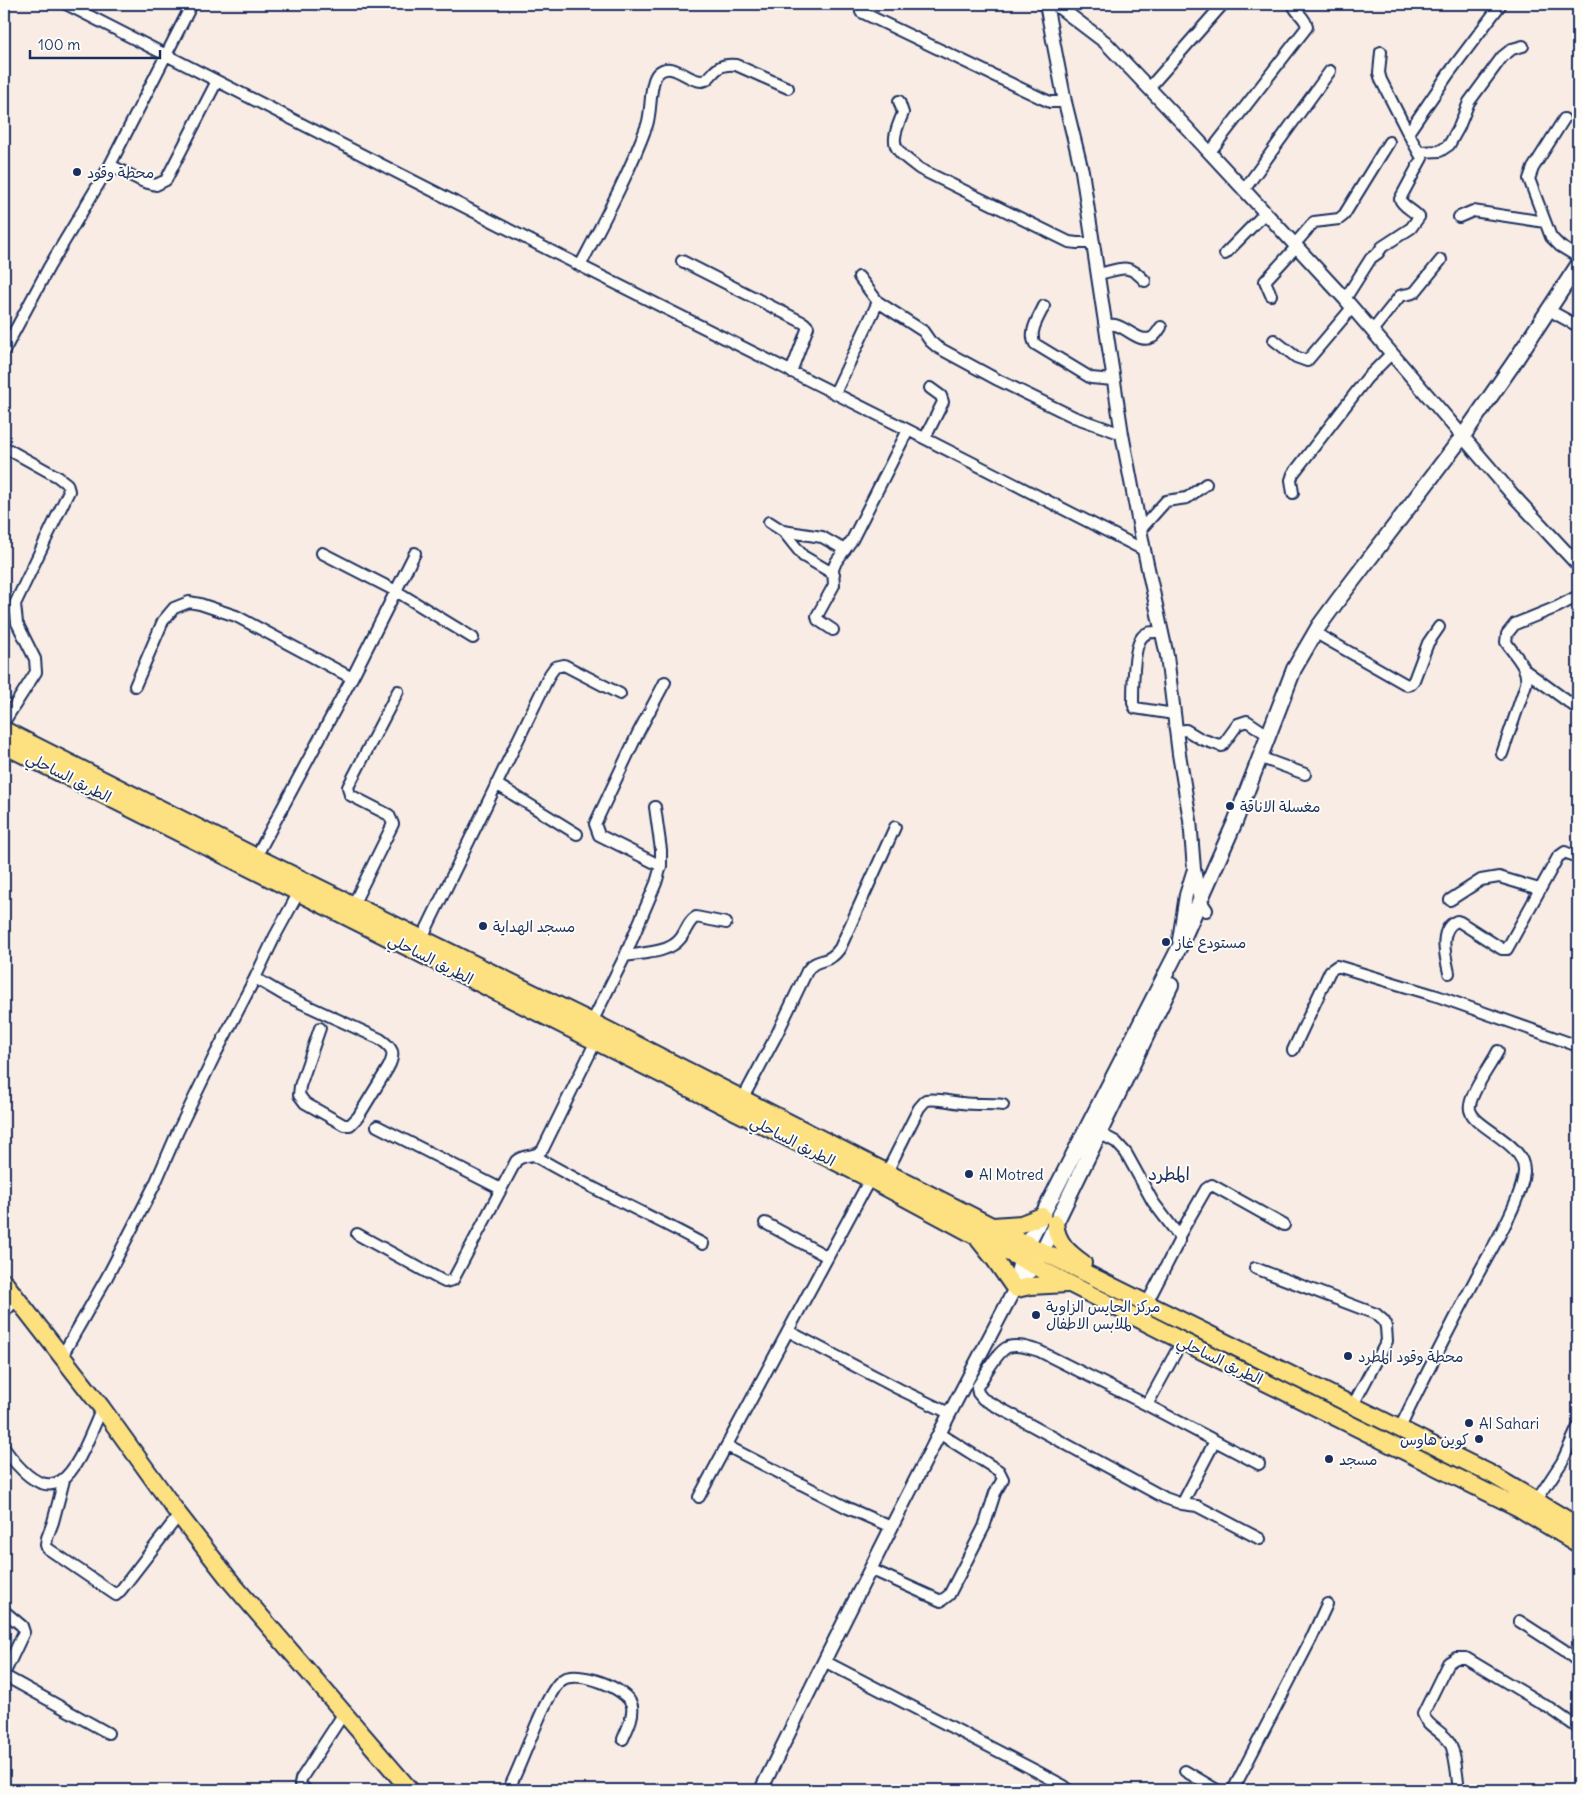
<svg xmlns="http://www.w3.org/2000/svg" width="1582" height="1794" font-family="Delius,'Playpen Sans Arabic',sans-serif">
	<rect width="100%" height="100%" fill="#f8ece5"/>
	<filter id="ink" filterUnits="userSpaceOnUse"><feTurbulence type="fractalNoise" baseFrequency=".02" numOctaves="2"/><feDisplacementMap in="SourceGraphic" scale="10" xChannelSelector="R" yChannelSelector="G"/><feConvolveMatrix kernelMatrix="1 2 1 2 8 2 1 2 1" color-interpolation-filters="sRGB"/></filter>
	<g filter="url(#ink)">
		<g fill="none" stroke-linecap="round" stroke-linejoin="round">
			<g stroke="#1b2f5e" stroke-width="14">
				<path id="minor" d="M66 4 547 249 908 430 1144 550
					M4 5V4
					M861 12 1041 98 1050 102H1065
					M1381 52 1379 73 1381 80 1408 133
					M1149 88 1223 4
					M899 101 903 113C889 146 892 148 920 169L1069 242 1077 243H1094
					M1564 119 1533 168 1529 179 1551 237 1560 246 1578 257
					M1210 152 1307 27C1306 17 1295 13 1293 4
					M1420 152 1440 151 1449 145 1459 127 1469 102 1502 57 1512 49 1523 46
					M110 165 144 182 156 185 166 180 217 81
					M1244 190 1330 71
					M1459 217 1473 211 1545 222
					M1294 245 1314 222 1339 219 1344 215 1389 142
					M1225 254 1265 213
					M682 261 804 323 808 327 791 372
					M580 266C604 220 629 174 647 125 652 111 649 82 658 73 672 60 687 81 701 81 714 81 711 62 736 65L788 88
					M1099 274C1121 269 1128 262 1145 281
					M859 277 878 302 923 331 930 341 937 347 998 380 1074 417 1122 434
					M1271 295 1265 281 1296 247
					M1345 299 1371 258 1378 253 1382 247 1411 228 1419 217C1413 210 1403 207 1400 199L1422 158 1408 133 1449 73 1501 4
					M1044 306C1039 317 1028 332 1035 344L1091 378 1113 380
					M1556 314 1578 326
					M1107 326C1122 319 1137 346 1153 337 1156 335 1159 330 1161 327
					M1372 331 1400 296C1405 294 1409 295 1415 292L1441 260
					M1274 340 1296 357 1307 361 1351 309
					M4 351 49 267 110 165 192 4
					M835 393 878 302
					M925 438 943 402 941 396 930 388
					M4 447 58 477 67 484 69 491 15 604 17 623 35 659 36 672 4 722
					M1293 493 1291 480 1293 474 1367 378 1391 354
					M769 522 783 531 822 537 845 550
					M1141 529 1166 501 1187 498 1206 484
					M783 531 803 556 834 574
					M322 553 396 591 473 638
					M833 630 818 620 817 616 834 585 833 569 836 562 852 540 908 430
					M1160 632C1154 632 1147 631 1142 637 1133 647 1133 689 1133 703L1135 708 1174 714
					M1321 636 1407 685 1411 684 1414 680 1428 643 1439 627
					M1526 671 1578 709
					M135 686 163 621 174 608 189 602 200 604 236 616 352 678
					M1176 731 1186 730 1201 739 1222 746 1238 724 1247 721 1268 735
					M1502 754 1526 684C1529 667 1514 655 1506 642L1507 634 1515 624 1557 607 1578 596
					M1267 760 1305 774
					M496 784 577 834
					M256 857 352 678 415 553
					M661 866 599 835 595 824 638 733 665 682
					M1450 900 1481 880 1499 877 1539 889
					M353 905 393 824 389 815 350 795 348 787 398 691
					M422 938 550 674 555 667 564 665 620 694
					M625 956C642 953 669 953 680 939 686 932 688 921 696 917L726 923
					M1449 973C1446 958 1437 929 1457 921L1460 922 1502 949H1507L1558 857 1565 852 1578 858
					M255 978 284 995 380 1039C393 1048 396 1053 388 1068L358 1117 350 1125H344L305 1103 299 1095 300 1086 320 1028
					M592 1022 625 956 656 883 661 866V850L655 807
					M1293 1050 1330 971 1337 966 1437 996 1578 1046
					M743 1098 776 1036 807 971C817 956 828 966 840 948L895 827
					M377 1126 501 1189
					M1099 1133 1116 1142 1126 1153 1153 1202 1179 1236V1241L1147 1303
					M535 1156C589 1188 648 1214 703 1244
					M887 1172 919 1108 926 1100C938 1098 950 1102 962 1103 976 1105 989 1103 1003 1105
					M765 1223 828 1257
					M357 1234 441 1280 445 1282 453 1280 516 1161C524 1153 535 1159 543 1149L596 1041
					M1179 1236 1206 1189 1212 1185 1284 1225
					M1255 1268 1376 1314 1384 1321 1386 1327 1387 1341 1353 1405
					M4 1313 16 1299
					M788 1331 870 1179
					M1182 1341 1147 1405 1039 1351C1029 1348 1018 1344 1008 1347 997 1351 984 1377 977 1387L978 1393 983 1399 1165 1498 1182 1504 1197 1506 1260 1539
					M62 1356 107 1277 155 1184 178 1131 214 1057 255 978 275 936 299 892
					M1147 1405 1259 1464
					M1400 1428C1424 1377 1451 1326 1477 1276 1491 1250 1522 1200 1524 1172 1526 1140 1465 1126 1470 1105 1473 1088 1490 1067 1498 1051
					M727 1446 848 1508 891 1527
					M4 1448C59 1526 78 1463 102 1408
					M64 1480 53 1522 47 1538 46 1545 47 1548 116 1595 121 1590 179 1515
					M699 1497 788 1331 899 1389 949 1413
					M1537 1500 1562 1462 1578 1427
					M1182 1504 1215 1441
					M870 1569 941 1601 949 1595 984 1527 995 1493 1003 1479 999 1471 939 1433
					M4 1611 22 1626 24 1632 5 1672V1676L108 1733
					M1519 1621 1564 1650 1578 1662
					M824 1661 1038 1772 1064 1786 1069 1790
					M1185 1771 1217 1790
					M306 1790 300 1784 301 1779 344 1713
					M508 1790C521 1768 545 1692 562 1680 577 1669 628 1688 632 1706 634 1717 627 1729 623 1739
					M1233 1790 1311 1639 1327 1604
					M1459 1790C1457 1778 1456 1754 1450 1743 1443 1731 1427 1727 1423 1714L1448 1663 1456 1658H1466L1551 1709 1578 1728"/>
			</g>
			<g stroke="#1b2f5e" stroke-width="16">
				<path id="tertiary" d="M1046 4 1065 102 1082 171 1122 434 1144 550 1167 656 1179 754 1190 820 1194 869 1200 901 1206 910
					M1055 4 1105 42 1186 127 1345 299 1512 494 1578 565
					M1179 940 1186 895 1193 872
					M1013 1292V1286L1021 1258
					M761 1790C842 1623 926 1457 1013 1292L1017 1289 1035 1265"/>
			</g>
			<g stroke="#1b2f5e" stroke-width="18">
				<path id="secondary" d="M1023 1253 1179 948 1235 822 1294 669 1319 626 1338 600 1463 436 1513 364 1578 265
					M1038 1260 1171 985"/>
			</g>
			<g stroke="#1b2f5e" stroke-width="20">
				<path id="primary" d="M4 1282 102 1408 179 1515 232 1583 410 1790"/>
			</g>
			<g stroke="#1b2f5e" stroke-width="20">
				<path id="trunk" d="M4 730 256 857 592 1022 1027 1244 1491 1474 1578 1526
					M4 745 870 1179 974 1235 1182 1341 1517 1507 1578 1544
					M1055 1223C1057 1243 1068 1252 1083 1263
					M993 1226 1021 1224 1042 1216
					M979 1240 995 1260 1013 1286
					M1017 1289 1030 1286 1067 1284"/>
			</g>
			<use href="#minor" stroke="#fdfcf7" stroke-width="10"/>
			<use href="#tertiary" stroke="#fdfcf7" stroke-width="12"/>
			<use href="#secondary" stroke="#fdfcf7" stroke-width="14"/>
			<use href="#primary" stroke="#fde080" stroke-width="16"/>
			<use href="#trunk" stroke="#fde080" stroke-width="16"/>
		</g>
	</g>
	<g fill="#1b2f5e" stroke="#fdfcf7" stroke-width="2">
		<circle cx="77" cy="172" r="5"/>
		<circle cx="1230" cy="806" r="5"/>
		<circle cx="483" cy="926" r="5"/>
		<circle cx="1166" cy="942" r="5"/>
		<circle cx="969" cy="1174" r="5"/>
		<circle cx="1036" cy="1315" r="5"/>
		<circle cx="1348" cy="1356" r="5"/>
		<circle cx="1469" cy="1423" r="5"/>
		<circle cx="1479" cy="1439" r="5"/>
		<circle cx="1329" cy="1459" r="5"/>
	</g>
	<g text-anchor="middle" dominant-baseline="central" stroke-width="4" stroke-linejoin="round" paint-order="stroke">
		<g font-size="15" fill="#1b2f5e" stroke="#fdfcf7" text-anchor="start">
			<text x="87" y="172">محطة وقود</text>
			<text x="1240" y="806">مغسلة الاناقة</text>
			<text x="493" y="926">مسجد الهداية</text>
			<text x="1176" y="942">مستودع غاز</text>
			<text x="979" y="1174">Al Motred</text>
			<text x="1046" y="1306">مركز الحايس الزاوية<tspan x="1046" dy="17">لملابس الاطفال</tspan></text>
			<text x="1358" y="1356">محطة وقود المطرد</text>
			<text x="1479" y="1423">Al Sahari</text>
			<text x="1469" y="1439" text-anchor="end">كوين هاوس</text>
			<text x="1339" y="1459">مسجد</text>
		</g>
		<g font-size="15" fill="#1b2f5e" stroke="#fdfcf7">
			<text transform="translate(69 777) rotate(27)">الطريق الساحلي</text>
			<text transform="translate(431 959) rotate(27)">الطريق الساحلي</text>
			<text transform="translate(793 1141) rotate(27)">الطريق الساحلي</text>
			<text transform="translate(1220 1360) rotate(26)">الطريق الساحلي</text>
		</g>
		<g font-size="18" fill="#1b2f5e" stroke="#fdfcf7">
			<text x="1169" y="1173">المطرد</text>
		</g>
	</g>
	<rect width="1582" height="1794" fill="none" stroke="#fdfcf7" stroke-width="20"/>
	<rect x="10" y="10" width="1562" height="1774" fill="none" stroke="#1b2f5e" stroke-width="2" filter="url(#ink)"/>
	<path d="M30 50v8h130v-8" fill="none" stroke="#1b2f5e" stroke-width="2.5"/>
	<text x="38" y="50" font-size="15" fill="#1b2f5e" stroke="#fdfcf7" stroke-width="4" paint-order="stroke">100 m</text>
</svg>
